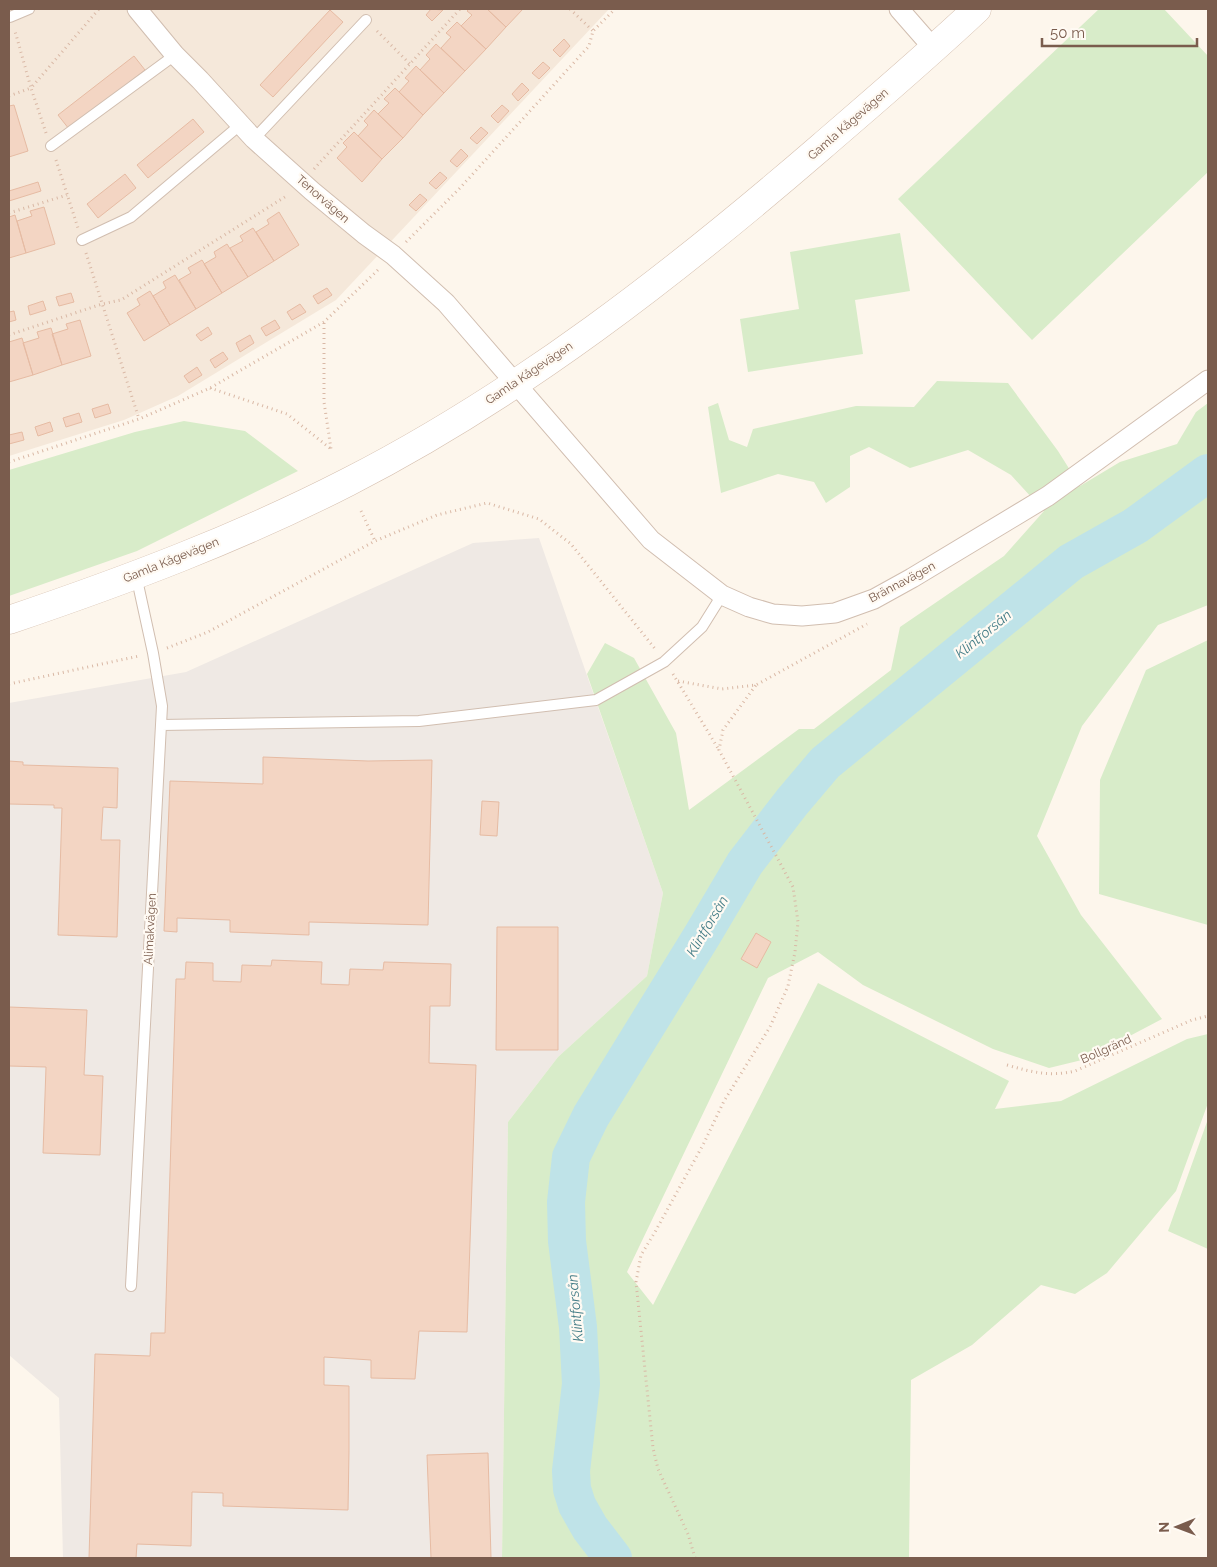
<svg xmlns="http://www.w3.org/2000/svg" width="1217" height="1567" font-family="Raleway,sans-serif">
	<rect width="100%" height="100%" fill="#fdf6ec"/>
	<path fill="#f5e8da" d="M9 9H609L336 300 178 396 124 420 9 456Z"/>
	<path fill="#efe9e4" d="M539 538 663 893 647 976 558 1057 508 1122 502 1558H63L59 1398 9 1355V703L186 672 473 543Z"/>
	<path fill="#d8ecc9" d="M1099 9H1164L1208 56V172L1032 340 898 199Z
		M900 233 910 291 855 300 863 354 748 372 740 319 799 309 790 252Z
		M937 381 1008 383 1058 451 1080 486 1120 462 1177 444 1196 412 1208 403V605L1158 625 1082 726 1037 836 1081 915 1162 1019 1086 1059 1049 1068 993 1049 863 985 818 952 768 978 627 1272 653 1305 818 983 1009 1081 995 1109 1061 1101 1187 1039 1208 1034V1103L1176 1191 1107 1273 1075 1294 1041 1285 972 1345 911 1380 909 1558H502L508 1122 558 1057 647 976 663 893 587 674 605 643 634 658 676 733 689 810 799 729H814L891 670 900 627 1004 556 1044 511 1011 475 968 450 910 468 869 447 850 456V487L826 503 814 482 778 474 721 493 708 407 718 403 729 440 747 447 753 429 856 406 914 407Z
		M184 421 245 431 298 471 137 551 9 596V470L135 432Z
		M1208 640V925L1099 894 1100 780 1146 670Z
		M1208 1119V1249L1168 1231Z"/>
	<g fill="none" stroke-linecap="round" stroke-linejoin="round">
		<path stroke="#bfe3e8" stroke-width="38" d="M613 1558 590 1528 577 1505 572 1489 571 1471 581 1384 578 1327 567 1241 566 1202 571 1157 591 1116 703 934 745 863 792 802 825 763 1071 562 1135 526 1208 473"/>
	</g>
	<path fill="#f3d5c3" stroke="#e6bba3" d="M431 9 443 10 432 21 426 15Z
		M469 9H487L506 27 486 49 461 26 472 15 467 11Z
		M487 9H523L506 27Z
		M330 10 343 22 273 97 260 85Z
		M457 22 486 49 465 71 441 48 451 37 446 33Z
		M564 39 570 46 560 57 553 50Z
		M436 44 465 71 444 93 420 70 430 59 426 55Z
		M134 56 145 70 69 129 58 115Z
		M543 62 550 68 539 79 532 73Z
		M416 66 444 93 423 115 399 92 409 81 405 78Z
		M522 83 529 90 518 101 512 94Z
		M395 88 423 115 403 138 378 114 389 103 384 99Z
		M14 105 28 151 9 157V106Z
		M502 105 509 111 498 123 491 116Z
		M374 110 403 138 382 159 358 136 368 125 364 121Z
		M193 119 204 132 148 178 137 165Z
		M481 127 488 133 477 144 470 138Z
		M354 132 382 159 362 182 337 158 347 147 343 143Z
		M461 149 468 156 457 167 450 161Z
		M440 172 447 178 436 189 429 183Z
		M125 174 136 188 98 218 87 204Z
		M38 182 41 191 9 201V191Z
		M420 194 427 200 416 211 409 205Z
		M44 207 55 244 26 253 17 221 32 216 30 211Z
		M279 212 299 245 274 261 256 232 269 224 267 220Z
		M15 215 26 253 9 258V217Z
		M253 228 274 261 248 277 230 248 243 241 240 236Z
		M227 244 248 277 222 293 204 264 216 257 214 252Z
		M202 260 222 293 196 309 179 280 191 273 188 268Z
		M175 275 196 309 170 325 153 296 166 288 163 282Z
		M327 288 332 295 318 304 313 296Z
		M150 291 170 325 144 341 127 313 140 305 137 299Z
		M71 293 74 302 59 306 56 297Z
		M43 301 46 310 30 315 28 306Z
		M300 304 306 312 292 320 287 312Z
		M14 311 16 320 9 322V312Z
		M80 320 91 356 62 365 52 334 68 329 66 324Z
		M275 320 280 328 266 336 261 328Z
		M208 327 212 334 201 341 196 335Z
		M51 328 62 365 33 375 23 343 39 338 37 332Z
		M250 335 254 343 240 352 236 343Z
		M22 338 33 375 9 382V342Z
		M223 352 228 359 215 368 210 360Z
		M197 367 202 375 189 383 184 376Z
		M108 404 111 413 95 418 92 409Z
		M79 413 82 422 66 427 63 418Z
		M50 422 53 431 38 436 35 427Z
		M22 432 24 440 9 444V435Z
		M263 757 368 761 432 760 428 925 309 922V935L230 932V920L177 918V932L164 931 170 781 263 784Z
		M9 761 23 762V765L118 768 117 808 103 807 101 840H120L117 937 58 935 62 808H54V805L9 804Z
		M482 801 499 802 497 836 480 835Z
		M497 927H558V1050H496Z
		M756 933 771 942 757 968 741 959Z
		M272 960 322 962 321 984 349 985 350 969 383 970 384 962 451 964 450 1006H430L429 1063 476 1065 467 1332 419 1331 415 1379 371 1378V1360L324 1357V1385L349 1386V1451L348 1510 223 1506V1493L192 1492 191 1546 137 1544 136 1558H89L95 1354 150 1356 151 1333H165L176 979H185L186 962 213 963V981L241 982 242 965 271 966Z
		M9 1007 87 1010 84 1075 103 1076 100 1155 43 1153 46 1067 9 1066Z
		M488 1453 491 1558H431L427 1455Z"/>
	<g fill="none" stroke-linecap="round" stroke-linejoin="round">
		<g stroke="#d1beb0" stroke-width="12">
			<path id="lane" d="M10 17 29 9
				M254 139 366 20
				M51 146 175 55
				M82 240 131 217 240 125
				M161 725 419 721 596 700 664 662 702 627 722 595
				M131 1286 162 706 153 653 136 575"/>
		</g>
		<g stroke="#d1beb0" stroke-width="21">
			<path id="street" d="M137 9 175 55 200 80 254 139 312 191 364 234 393 255 446 303 651 540 722 595 749 607 773 614 802 616 835 613 874 599 912 578 1048 496 1208 380
				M899 9 934 49"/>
		</g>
		<g stroke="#d6c0b0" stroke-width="29">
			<path id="secondary" d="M9 620C124 581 239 538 348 482 520 394 675 273 821 147 873 102 926 57 977 9"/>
		</g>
		<path stroke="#d9b8a5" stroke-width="3" stroke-dasharray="1 4" stroke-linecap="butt" d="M570 9 593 31
			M377 31 410 64
			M9 96 31 88 15 31
			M46 133 31 88 99 9
			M56 160 78 228
			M314 169 460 9
			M9 213 67 195
			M406 242 460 188 589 46 593 31 615 9
			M86 253 139 419
			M324 323V402L331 449
			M9 335 102 304 121 300 288 195
			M210 388 287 414 331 449
			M9 462 139 419 210 388 324 322 380 268
			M361 511 375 541
			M167 648 208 632 375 541 437 515 487 503 539 519 571 544 656 650
			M673 674 719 750
			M678 681 722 689 756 685 867 624
			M9 684 139 656
			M1007 1065C1031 1072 1050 1077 1075 1071L1192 1020 1208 1016
			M695 1558 688 1534 658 1469 653 1448 636 1282 641 1255 655 1232 704 1143 724 1101 770 1027 788 986 795 952 798 922 793 887 719 750 723 730 756 685"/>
		<use href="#lane" stroke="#fff" stroke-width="10"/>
		<use href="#street" stroke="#fff" stroke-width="19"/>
		<use href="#secondary" stroke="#fff" stroke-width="28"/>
	</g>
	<g text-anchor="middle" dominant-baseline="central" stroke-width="4.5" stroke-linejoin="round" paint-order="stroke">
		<g font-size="12" fill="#7a5c4d" stroke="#fffaf3">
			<text transform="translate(848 124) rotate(-41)">Gamla Kågevägen</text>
			<text transform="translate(323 199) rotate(41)">Tenorvägen</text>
			<text transform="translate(529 373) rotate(-34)">Gamla Kågevägen</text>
			<text transform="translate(171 560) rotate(-22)">Gamla Kågevägen</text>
			<text transform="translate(902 582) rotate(-28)">Brännavägen</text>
			<text transform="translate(150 929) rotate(-87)">Alimakvägen</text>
			<text transform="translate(1106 1049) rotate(-24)">Bollgränd</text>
		</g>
		<g font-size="14" font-style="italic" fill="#437c86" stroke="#fffaf3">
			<text transform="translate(983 634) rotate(-39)">Klintforsån</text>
			<text transform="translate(707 926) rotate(-59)">Klintforsån</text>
			<text transform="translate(575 1308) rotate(-95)">Klintforsån</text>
		</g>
	</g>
	<rect width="1217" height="1567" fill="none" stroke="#7a5c4d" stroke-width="20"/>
	<g transform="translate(1177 1527) rotate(269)" stroke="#fffaf3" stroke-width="4" paint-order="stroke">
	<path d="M0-4L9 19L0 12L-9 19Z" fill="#7a5c4d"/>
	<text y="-8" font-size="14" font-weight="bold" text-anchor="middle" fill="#7a5c4d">N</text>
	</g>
	<path d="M1042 38v8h155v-8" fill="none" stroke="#7a5c4d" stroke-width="2.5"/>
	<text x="1050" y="38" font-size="15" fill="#7a5c4d" stroke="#fffaf3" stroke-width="4" paint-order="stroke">50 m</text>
</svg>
